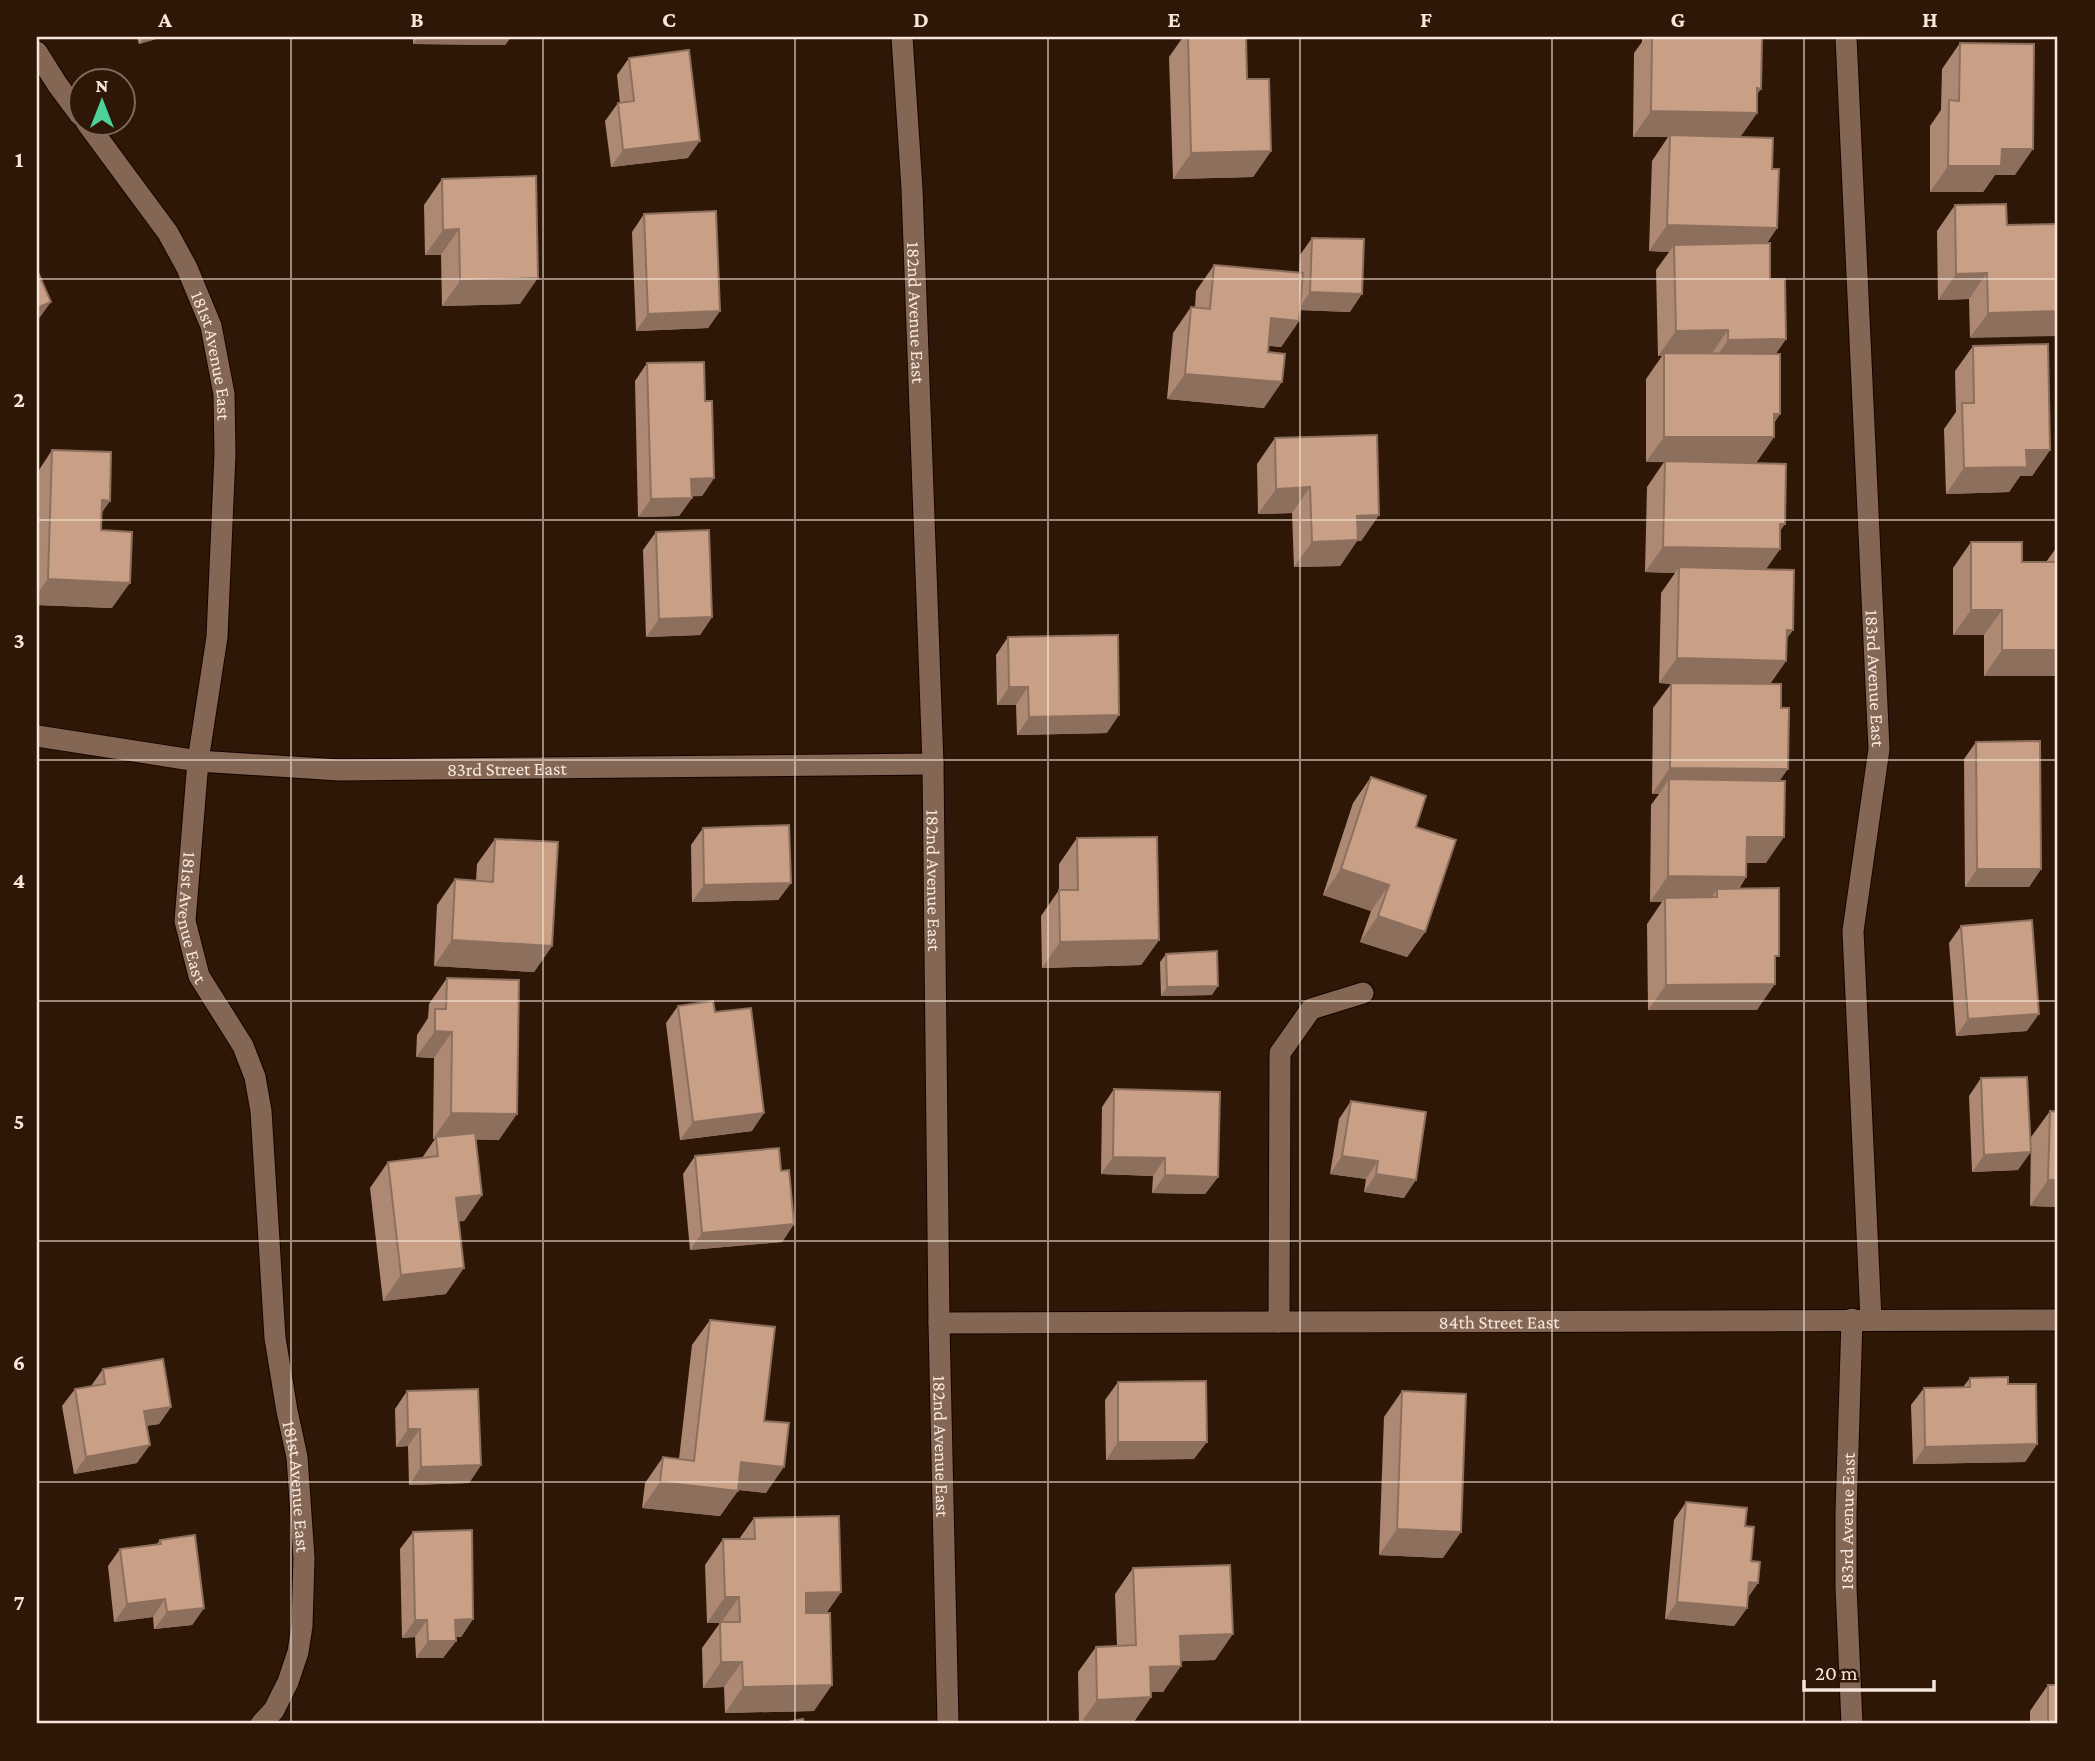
<svg xmlns="http://www.w3.org/2000/svg" width="2095" height="1761" font-family="'Crimson Pro',serif">
	<rect width="100%" height="100%" fill="#2f1707"/>
	<g fill="none" stroke-linecap="round" stroke-linejoin="round">
		<g stroke="#160300" stroke-width="23">
			<g id="minor">
				<path id="s1" d="M902 37 912 189 933 764 939 1323 948 1724"/>
				<path id="s2" d="M1846 37 1879 749 1853 931 1871 1319"/>
				<path d="M37 52 57 84 80 115"/>
				<path id="s3" d="M86 122 168 233 187 268 211 326 224 394 225 454 217 637 198 761 185 921 199 976 243 1046 255 1077 261 1111 275 1338 287 1411 297 1457 304 1558 302 1626 298 1652 288 1682 274 1710 261 1724"/>
				<path id="s4" d="M37 736 198 761 339 770 933 764"/>
				<path d="M1279 1322 1280 1053 1311 1009 1363 993"/>
				<path id="s5" d="M939 1323 2058 1320"/>
				<path id="s6" d="M1852 1724 1846 1587V1513L1852 1319"/>
			</g>
		</g>
		<use href="#minor" stroke="#836654" stroke-width="21"/>
	</g>
	<path fill="#ad8973" d="M137 37H163L139 44Z
		M413 37H511L505 45 413 44Z
		M1183 37H1246L1247 79 1271 151 1253 177 1173 179 1169 57Z
		M1642 37H1762L1757 94V113L1740 137 1772 169 1777 228 1767 243 1770 279 1786 339 1776 353 1780 414 1774 423V437L1756 463 1785 524 1780 530V549L1765 570 1793 630 1786 639V661L1770 684 1780 781 1766 863H1747L1746 877 1739 889 1775 962 1757 1010H1648L1647 924 1662 902H1650L1651 805 1659 794H1652L1653 708 1671 684 1659 683 1661 593 1675 573 1645 572 1647 487 1664 462H1646V379L1662 356H1658L1656 270 1669 252 1649 251 1652 161 1668 137H1633L1634 53 1642 42Z
		M1960 43 2015 175H1995L1983 192H1930V126L1941 110 1942 69Z
		M629 58 688 158 611 167 605 121 618 103H620L617 75Z
		M442 179 520 304 442 306 441 255H425L424 205Z
		M1955 205 2007 225 2058 224 1970 338 1969 299 1938 300 1937 231Z
		M644 214 720 311 708 328 636 331 632 232Z
		M1312 238 1350 312 1300 310 1299 321 1281 347 1269 346 1264 408 1167 399 1173 333 1191 307H1195L1196 291 1214 265 1299 273 1300 255Z
		M1973 346 2050 450 2032 476H2020L2009 492 1946 494 1944 429 1956 412 1955 371Z
		M647 363 705 401 714 478 702 496H692V498L679 516 638 517 635 381Z
		M1275 438 1379 515 1361 541H1357L1340 566 1294 567 1292 513 1258 514 1257 464Z
		M52 450 101 513V530L112 608 37 605V473Z
		M656 532 712 617 700 635 646 637 643 550Z
		M1971 542 2022 562H2046L2057 547H2058V676H1984V635H1953V568Z
		M1008 637 1107 733 1017 735 1016 705H997L996 655Z
		M1976 742 2041 869 2029 887H1965L1964 759Z
		M1371 777 1416 827 1425 932 1407 957 1360 942 1371 911 1323 895 1353 803Z
		M703 828 791 883 778 900 692 902 691 845Z
		M1077 838 1159 940 1141 965 1042 968 1041 916 1059 890V864Z
		M495 839 552 946 534 972 434 966 437 905 455 879 476 881 477 864Z
		M1961 926 2027 1031 1956 1036 1949 943Z
		M1166 954 1212 995 1161 996 1160 962Z
		M447 978 499 1140 476 1139 482 1195 464 1221H459L446 1294 383 1301 370 1188 388 1162 422 1158 435 1139H433L434 1058 416 1057 417 1035 428 1018 429 1004Z
		M678 1006 715 1012 752 1131 680 1140 666 1023Z
		M1981 1078 2018 1170 1972 1172 1969 1096Z
		M1114 1089 1218 1177 1205 1194 1152 1193 1153 1176 1101 1174 1102 1107Z
		M1351 1101 1404 1198 1364 1192 1366 1179 1330 1174 1339 1119Z
		M2050 1111 2058 1207 2030 1206 2031 1137Z
		M695 1156 781 1171 794 1224 782 1242 690 1250 683 1174Z
		M710 1320 764 1421 766 1493 738 1490 720 1516 642 1508 645 1483 663 1457 679 1459 692 1345Z
		M103 1369 171 1407 159 1424 146 1426 137 1463 74 1474 62 1406 75 1389 91 1386Z
		M1970 1378 2008 1384 2037 1444 2025 1462 1913 1464 1911 1405 1924 1388 1963 1387Z
		M1118 1382 1194 1459 1106 1460 1105 1400Z
		M407 1391 481 1465 469 1483 409 1485 408 1446 396 1447 395 1409Z
		M1402 1391 1443 1558 1379 1555 1384 1417Z
		M1686 1502 1745 1526 1751 1561 1758 1583 1748 1597 1747 1608 1734 1626 1665 1619 1674 1520Z
		M754 1518 841 1592 826 1613 814 1711 725 1713 724 1687 703 1688 702 1648 720 1623H707L705 1565 723 1539H739Z
		M413 1532 473 1619 461 1637H456V1641L443 1658H416L415 1637 402 1638 400 1549Z
		M160 1540 204 1608 192 1625 154 1629 153 1617 114 1622 108 1566 120 1549 157 1544Z
		M1133 1568 1215 1660 1181 1661 1163 1692H1151V1697L1133 1723 1079 1724 1078 1672 1096 1647 1117 1646 1115 1594Z
		M2048 1685 2058 1724H2030V1711Z"/>
	<path fill="#8d6f5e" d="M145 37H163L139 44Z
		M418 37H511L505 45 413 44Z
		M1757 88 1761 89 1744 113H1757L1739 139 1670 135 1668 137H1633L1651 111Z
		M700 141 688 158 611 167 623 150Z
		M2002 149H2033L2015 175H1995L1983 192H1930L1948 166Z
		M1271 151 1253 177 1173 179 1191 153Z
		M1667 225 1777 228 1759 254 1674 245 1669 252 1649 251Z
		M459 229 441 255H425L443 230Z
		M1987 273 1969 299 1938 300 1956 274Z
		M538 278 520 304 442 306 460 281Z
		M1310 292 1362 294 1350 312 1298 310Z
		M51 302 38 320 37 321V308Z
		M720 311 708 328 636 331 648 314Z
		M2058 311V336L1970 338 1988 313Z
		M1271 318 1299 321 1281 347 1253 344Z
		M1728 330 1710 356 1664 353 1662 356H1658L1676 331Z
		M1786 339 1768 365 1710 366 1728 340Z
		M1185 374 1282 382 1264 408 1167 399Z
		M1774 414H1780L1764 437H1774L1756 463 1646 462 1664 437Z
		M2026 450H2050L2032 476H2020L2009 492 1946 494 1964 468Z
		M714 478 702 496 679 497 691 479Z
		M1310 487 1292 513 1258 514 1276 489Z
		M692 498 679 516 638 517 651 499Z
		M102 500 110 501 92 527Z
		M1379 515 1361 541H1357L1340 566 1294 567 1312 542 1357 516Z
		M1780 524H1785L1767 549H1780L1762 575 1679 567 1675 573 1645 572 1663 547Z
		M48 579 130 583 112 608 37 605V594Z
		M1971 610H2002L1984 635H1953Z
		M712 617 700 635 646 637 659 619Z
		M1787 630H1793L1775 655Z
		M2002 650H2058V676H1984Z
		M1677 658 1786 661 1768 686 1659 683Z
		M1009 687H1028L1016 705H997Z
		M1119 715 1107 733 1017 735 1029 717Z
		M1670 768 1788 769 1770 794 1669 779 1659 794H1652Z
		M1747 837H1784L1766 863 1729 862Z
		M1341 869 1389 885 1371 911 1323 895Z
		M1977 869H2041L2029 887H1965Z
		M1668 876 1746 877 1728 903 1717 897V889L1708 903 1665 898 1662 902H1650Z
		M791 883 778 900 692 902 704 885Z
		M1378 916 1425 932 1407 957 1360 942Z
		M452 940 552 946 534 972 434 966Z
		M1159 940 1141 965 1042 968 1060 942Z
		M1775 984 1757 1010H1648L1666 985Z
		M1218 986 1212 995 1161 996 1167 987Z
		M2039 1014 2027 1031 1956 1036 1968 1019Z
		M435 1031 452 1032 434 1058 416 1057Z
		M451 1113 517 1114 499 1140 433 1139Z
		M764 1113 752 1131 680 1140 693 1122Z
		M2031 1152 2018 1170 1972 1172 1984 1155Z
		M1342 1156 1378 1161 1366 1179 1330 1174Z
		M1113 1157 1165 1158 1153 1176 1101 1174Z
		M1376 1174 1416 1180 1404 1198 1364 1192Z
		M1165 1175 1218 1177 1205 1194 1152 1193Z
		M2048 1180H2058V1207L2030 1206Z
		M482 1195 464 1221 438 1224 456 1198Z
		M794 1224 782 1242 690 1250 702 1233Z
		M464 1268 446 1294 383 1301 401 1275Z
		M171 1407 159 1424 132 1428 144 1411Z
		M408 1429H420L408 1446 396 1447Z
		M1118 1442H1207L1194 1459 1106 1460Z
		M2037 1444 2025 1462 1913 1464 1925 1447Z
		M150 1445 137 1463 74 1474 86 1457Z
		M741 1462 784 1467 766 1493 723 1488Z
		M481 1465 469 1483 409 1485 421 1467Z
		M660 1482 738 1491 720 1516 642 1508Z
		M1397 1529 1461 1532 1443 1558 1379 1555Z
		M1749 1582 1758 1583 1746 1600Z
		M841 1592 823 1618 788 1619 806 1593Z
		M725 1597H739L721 1623H707Z
		M165 1599 153 1617 114 1622 127 1604Z
		M1677 1602 1747 1608 1734 1626 1665 1619Z
		M204 1608 192 1625 154 1629 167 1612Z
		M473 1619 461 1637H443L455 1620Z
		M415 1620H427L415 1637 402 1638Z
		M1233 1634 1215 1660 1162 1662 1180 1636Z
		M428 1641H456L443 1658H416Z
		M721 1662H742L724 1687 703 1688Z
		M1181 1666 1163 1692H1132L1150 1667Z
		M832 1685 814 1711 725 1713 743 1687Z
		M1151 1697 1133 1723 1080 1724 1097 1700Z"/>
	<path fill="#c99f86" stroke="#8d6f5e" stroke-width="2" d="M1188 37H1246L1247 79H1269L1271 151 1191 153Z
		M1652 37H1762L1761 89 1757 88V113L1651 111Z
		M1960 43 2034 44 2033 149H2002L2001 166H1948L1949 100 1959 101Z
		M689 50 700 141 623 150 618 103 634 101 629 58Z
		M1670 135 1773 138 1772 169H1779L1777 228 1667 225Z
		M536 176 538 278 460 281 459 229 443 230 442 179Z
		M2006 204 2007 225 2058 224V311L1988 313 1987 273 1956 274 1955 205Z
		M716 211 720 311 648 314 644 214Z
		M1312 238 1364 239 1362 294 1310 292Z
		M1770 243V279H1785L1786 339 1728 340V330L1676 331 1674 245Z
		M1214 265 1303 273 1299 321 1271 318 1268 352 1285 354 1282 382 1185 374 1191 307 1210 309Z
		M37 270 51 302 37 308Z
		M2048 344 2050 450H2026L2027 467 1964 468 1962 403H1974L1973 346Z
		M1664 353 1780 354V414H1774V437H1664Z
		M704 362 705 401H712L714 478 691 479 692 498 651 499 647 363Z
		M1377 435 1379 515 1357 516 1358 540 1312 542 1310 487 1276 489 1275 438Z
		M52 450 111 452 110 501 102 500 101 530 132 532 130 583 48 579Z
		M1665 461 1786 464 1785 524H1780V549L1663 547Z
		M709 530 712 617 659 619 656 532Z
		M1971 542H2022V562H2057V547H2058V650H2002V610H1971Z
		M1679 567 1794 570 1793 630H1787L1786 661 1677 658Z
		M1118 635 1119 715 1029 717 1028 687H1009L1008 637Z
		M1671 683 1781 684V708H1789L1788 769 1670 768Z
		M2040 741 2041 869H1977L1976 742Z
		M1371 777 1426 796 1416 827 1456 840 1425 932 1378 916 1389 885 1341 869Z
		M1669 779 1785 781 1784 837H1747L1746 877 1668 876Z
		M789 825 791 883 704 885 703 828Z
		M1157 837 1159 940 1060 942 1059 890H1078L1077 838Z
		M495 839 558 842 552 946 452 940 455 879 493 882Z
		M1779 888V956H1775V984L1666 985 1665 898 1717 897V889Z
		M2032 920 2039 1014 1968 1019 1961 926Z
		M1217 951 1218 986 1167 987 1166 954Z
		M447 978 519 980 517 1114 451 1113 452 1032 435 1031V1009H446Z
		M713 1001 715 1012 751 1008 764 1113 693 1122 678 1006Z
		M2027 1077 2031 1152 1984 1155 1981 1078Z
		M1114 1089 1220 1092 1218 1177 1165 1175V1158L1113 1157Z
		M1351 1101 1426 1112 1416 1180 1376 1174 1378 1161 1342 1156Z
		M2050 1111 2058 1112V1180H2048Z
		M475 1133 482 1195 456 1198 464 1268 401 1275 388 1162 438 1156 436 1137Z
		M779 1148 781 1171 789 1170 794 1224 702 1233 695 1156Z
		M710 1320 775 1327 764 1421 789 1423 784 1467 741 1462 738 1491 660 1482 663 1457 694 1461Z
		M163 1359 171 1407 144 1411 150 1445 86 1457 75 1389 105 1384 103 1369Z
		M2008 1377V1384H2036L2037 1444 1925 1447 1924 1388 1970 1387V1378Z
		M1206 1381 1207 1442H1118V1382Z
		M478 1389 481 1465 421 1467 420 1429H408L407 1391Z
		M1402 1391 1466 1394 1461 1532 1397 1529Z
		M1686 1502 1747 1508 1745 1526 1754 1527 1751 1561 1760 1562 1758 1583 1749 1582 1747 1608 1677 1602Z
		M839 1516 841 1592 806 1593V1613H830L832 1685 743 1687 742 1662H721L720 1622H740L739 1597H725L723 1539H755L754 1518Z
		M472 1530 473 1619 455 1620 456 1641H428L427 1620H415L413 1532Z
		M195 1535 204 1608 167 1612 165 1599 127 1604 120 1549 161 1544 160 1540Z
		M1230 1565 1233 1634 1180 1636 1181 1666 1150 1667 1151 1697 1097 1700 1096 1647 1136 1645 1133 1568Z
		M2048 1685H2058V1724H2048Z
		M803 1719 804 1724H779Z"/>
	<path fill="none" stroke="#f8e7dd" stroke-width="2" stroke-opacity="0.55" d="M291 37V1724M543 37V1724M795 37V1724M1048 37V1724M1300 37V1724M1552 37V1724M1804 37V1724M37 279H2058M37 520H2058M37 760H2058M37 1001H2058M37 1241H2058M37 1482H2058"/>
	<g text-anchor="middle" dominant-baseline="central" stroke-width="7" stroke-linejoin="round" paint-order="stroke">
		<g font-size="19" fill="#f8e7dd" stroke="#2f1707">
			<text stroke="none"><textPath href="#s1" startOffset="276">182nd Avenue East</textPath></text>
			<text stroke="none"><textPath href="#s3" startOffset="270">181st Avenue East</textPath></text>
			<text stroke="none"><textPath href="#s2" startOffset="642">183rd Avenue East</textPath></text>
			<text stroke="none"><textPath href="#s4" startOffset="472">83rd Street East</textPath></text>
			<text stroke="none"><textPath href="#s1" startOffset="844">182nd Avenue East</textPath></text>
			<text stroke="none"><textPath href="#s3" startOffset="836">181st Avenue East</textPath></text>
			<text stroke="none"><textPath href="#s5" startOffset="560">84th Street East</textPath></text>
			<text stroke="none"><textPath href="#s1" startOffset="1410">182nd Avenue East</textPath></text>
			<text stroke="none"><textPath href="#s3" startOffset="1424">181st Avenue East</textPath></text>
			<text stroke="none"><textPath href="#s6" startOffset="203">183rd Avenue East</textPath></text>
		</g>
	</g>
	<rect width="2095" height="1761" fill="none" stroke="#2f1707" stroke-width="77"/>
	<g transform="translate(102 102)"><circle r="33" fill="#2f1707" stroke="#7f6a5d" stroke-width="2"/>
	<path d="M0-5L12 26L0 18L-12 26Z" fill="#4dd39a"/>
	<text y="-10" font-size="19" font-weight="bold" text-anchor="middle" fill="#f8e7dd">N</text>
	</g>
	<path d="M1804 1680v10h130v-10" fill="none" stroke="#f8e7dd" stroke-width="3.5"/>
	<text x="1815" y="1680" font-size="21" fill="#f8e7dd" stroke="#2f1707" stroke-width="5" paint-order="stroke">20 m</text>
	<rect x="38" y="38" width="2018" height="1684" fill="none" stroke="#f8e7dd" stroke-width="2.5"/>
	<g font-size="23" text-anchor="middle" font-weight="bold" fill="#f8e7dd">
		<text x="165" y="27">A</text>
		<text x="417" y="27">B</text>
		<text x="669" y="27">C</text>
		<text x="921" y="27">D</text>
		<text x="1174" y="27">E</text>
		<text x="1426" y="27">F</text>
		<text x="1678" y="27">G</text>
		<text x="1930" y="27">H</text>
		<text x="19" y="167">1</text>
		<text x="19" y="407">2</text>
		<text x="19" y="648">3</text>
		<text x="19" y="888">4</text>
		<text x="19" y="1129">5</text>
		<text x="19" y="1370">6</text>
		<text x="19" y="1610">7</text>
	</g>
</svg>
